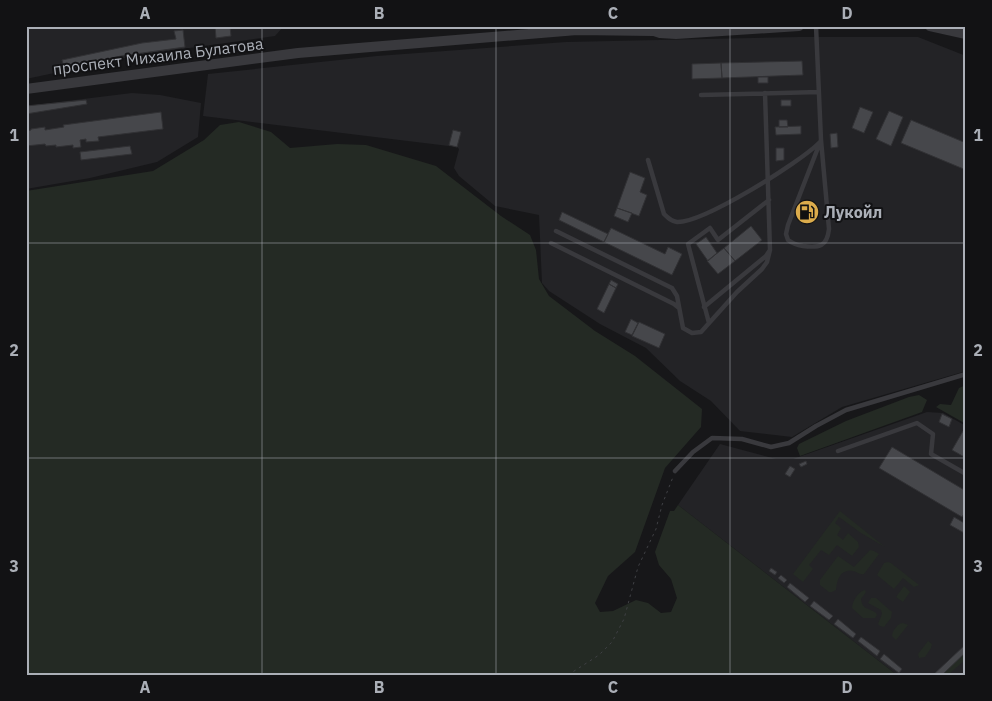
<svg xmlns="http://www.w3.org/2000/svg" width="992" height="701" font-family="'IBM Plex Sans',sans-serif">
	<rect width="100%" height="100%" fill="#171719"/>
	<path fill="#232326" d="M26 26H284L275 36 139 55 26 79Z
		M800 37H918L966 56V371L842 407 792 437 740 431 711 401 680 381 646 348 600 324 549 291 542 283 539 215 495 206 459 176 454 168 459 149 457 147 203 116 208 74 377 56 566 42Z
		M132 93 160 95 201 103 198 137 157 162 90 178 26 189V106Z
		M927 412 943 413 966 426V675H897L678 505 720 444 776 459H793Z"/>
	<path fill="#242a24" d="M239 122 271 132 290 148 337 144 366 145 436 166 501 216 530 235 536 250 539 279 549 296 595 331 635 356 702 409 701 427 665 468 635 552 608 576 595 603 600 612 613 611 636 600 648 603 661 613 671 612 677 598 671 579 659 565 655 552 670 511H674L678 505 897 675H26V191L153 171 204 140 220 125Z
		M966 385V424L936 407 940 404 951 405 959 388Z
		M919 395 927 400 922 412 800 456 797 448 799 444 846 421 909 397Z
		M840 511 885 547 861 533 839 517 835 523 841 528 837 535 843 540 848 533 858 542 859 547 852 556 837 545 829 555 821 550 809 565 813 569 803 582 793 574Z
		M870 550 874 551 879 554 864 574C859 575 858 572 853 571 840 569 837 580 836 590L832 592H829L820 585V580L838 556 854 567Z
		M888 562 891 563 919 585 914 587 903 578 894 589 877 575 884 563Z
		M904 586 910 592 903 602 896 597Z
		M865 590 866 592 861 599C862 610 870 608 876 613L877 615 875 618H863L852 608C852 601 859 591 865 590Z
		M871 598H876L892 612 891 618 884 627 880 626 878 624 882 614 881 610 868 603Z
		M903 623 908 625 896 640 892 636C892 631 898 623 903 623Z
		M928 641 932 644 931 648 925 657 919 658 918 654Z
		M966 652V659L948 675H942Z"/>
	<path fill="#46474b" stroke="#313134" d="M215 26H230L231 36 216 38Z
		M183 30 185 47 121 56 64 68 62 60 142 43 176 39 174 31Z
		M802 61 803 75 722 78 721 63Z
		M721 63 722 78 692 79V64Z
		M758 77H768V83H758Z
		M86 100 87 104 26 114V106Z
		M781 100H791V106H781Z
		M860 107 873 112 864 133 852 128Z
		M889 111 903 117 891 146 876 139Z
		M161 112 163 129 98 137 99 141 86 142V139L80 140 81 147 73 148V145L56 147V145L46 146 45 144 26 146V131L31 130V129L45 127V130L64 127 63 125Z
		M779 120H787L788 127H779Z
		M911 120 966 143V170L901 143Z
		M801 126V134L776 135 775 127Z
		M453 130 461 132 457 147 449 145Z
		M837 133 838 147 831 148 830 134Z
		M130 146 132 154 81 160 80 152Z
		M776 148H784V160L776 161Z
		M630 172 645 178 640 192 647 195 639 216 617 208Z
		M803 202 810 205 807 214 800 212Z
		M617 208 632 213 628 222 614 216Z
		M562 212 608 234 604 242 559 220Z
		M751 226 762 240 735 261 724 248Z
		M611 228 665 254 668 247 682 254 672 275 604 242Z
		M706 237 717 253 708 261 696 244Z
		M724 248 735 261 718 274 707 261Z
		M611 280 618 284 616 288 609 284Z
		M609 284 616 288 604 313 597 309Z
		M631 319 638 323 632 335 625 332Z
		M639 322 665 334 659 348 632 336Z
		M942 414 952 419 949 427 939 422Z
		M963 431 966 433V458L952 450Z
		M892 447 966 491V511L962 517 879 468Z
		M806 461 807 464 801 467 799 464Z
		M790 466 795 469 790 477 785 474Z
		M954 517 966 524V534L950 525Z
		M771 568 777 572 775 575 769 571Z
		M781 575 787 580 784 583 778 578Z
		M790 583 809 598 805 602 787 587Z
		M814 601 833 616 829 620 810 606Z
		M838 619 856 634 853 638 834 624Z
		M861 637 880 651 877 656 858 641Z
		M966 644V652L942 675H933Z
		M884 654 902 669 899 673 880 659Z"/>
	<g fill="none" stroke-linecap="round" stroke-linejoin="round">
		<path stroke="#3f4044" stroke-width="1" stroke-dasharray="2.5 4" stroke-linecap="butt" d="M568 675 599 655 612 642 624 619 638 567 656 529 662 505 673 477"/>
		<path stroke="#39393d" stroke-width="4.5" d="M816 26 821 140 829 229C827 247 819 248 803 246 797 245 793 244 788 240L786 234 788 225 821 140
			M701 95 819 92
			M648 160 664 214C668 218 671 221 677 222 703 223 799 163 819 143
			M556 231 672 288 677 296 683 328 692 333 701 332 737 292 762 269 767 262 770 250
			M551 243 674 304 679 308
			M704 307 766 256 770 250 765 93
			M709 323 688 244 710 228 718 240 769 200
			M838 451 917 423 933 434 931 454 966 474
			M675 471 693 452 712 438 742 439 771 447 789 443 816 426 846 410 966 374"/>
		<path stroke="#39393d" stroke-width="10" d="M930 26 966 34
			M648 29 660 33 676 34 799 26
			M26 89 298 53 577 30 653 31"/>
	</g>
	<path fill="none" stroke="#abafb7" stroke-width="1" stroke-opacity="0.55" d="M262 26V675M496 26V675M730 26V675M26 243H966M26 458H966"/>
	<defs>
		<g id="fuel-disc" transform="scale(1.25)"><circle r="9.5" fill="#dcac4c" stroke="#121214"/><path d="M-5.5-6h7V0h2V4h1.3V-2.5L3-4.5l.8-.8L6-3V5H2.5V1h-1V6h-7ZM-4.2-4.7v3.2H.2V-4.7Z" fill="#111"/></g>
	</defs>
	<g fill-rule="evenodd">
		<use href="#fuel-disc" x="807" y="212"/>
	</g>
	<g text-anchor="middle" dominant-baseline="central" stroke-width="4" stroke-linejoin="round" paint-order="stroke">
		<g font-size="16" fill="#abafb7" stroke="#121214">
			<text transform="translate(158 56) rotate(-7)">проспект Михаила Булатова</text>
		</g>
		<g font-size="16" font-weight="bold" fill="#abafb7" stroke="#121214" text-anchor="start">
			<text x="824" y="212">Лукойл</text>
		</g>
	</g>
	<rect width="992" height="701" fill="none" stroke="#121214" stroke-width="55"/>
	<rect x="28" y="28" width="936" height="646" fill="none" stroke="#abafb7" stroke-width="2"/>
	<g font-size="16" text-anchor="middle" font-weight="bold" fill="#abafb7">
		<text x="145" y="19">A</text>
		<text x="379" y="19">B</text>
		<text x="613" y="19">C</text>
		<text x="847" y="19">D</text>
		<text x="14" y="141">1</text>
		<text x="978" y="141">1</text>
		<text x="14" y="356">2</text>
		<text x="978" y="356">2</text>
		<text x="14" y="572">3</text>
		<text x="978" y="572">3</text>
		<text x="145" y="693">A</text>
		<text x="379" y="693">B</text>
		<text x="613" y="693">C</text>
		<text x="847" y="693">D</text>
	</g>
</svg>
